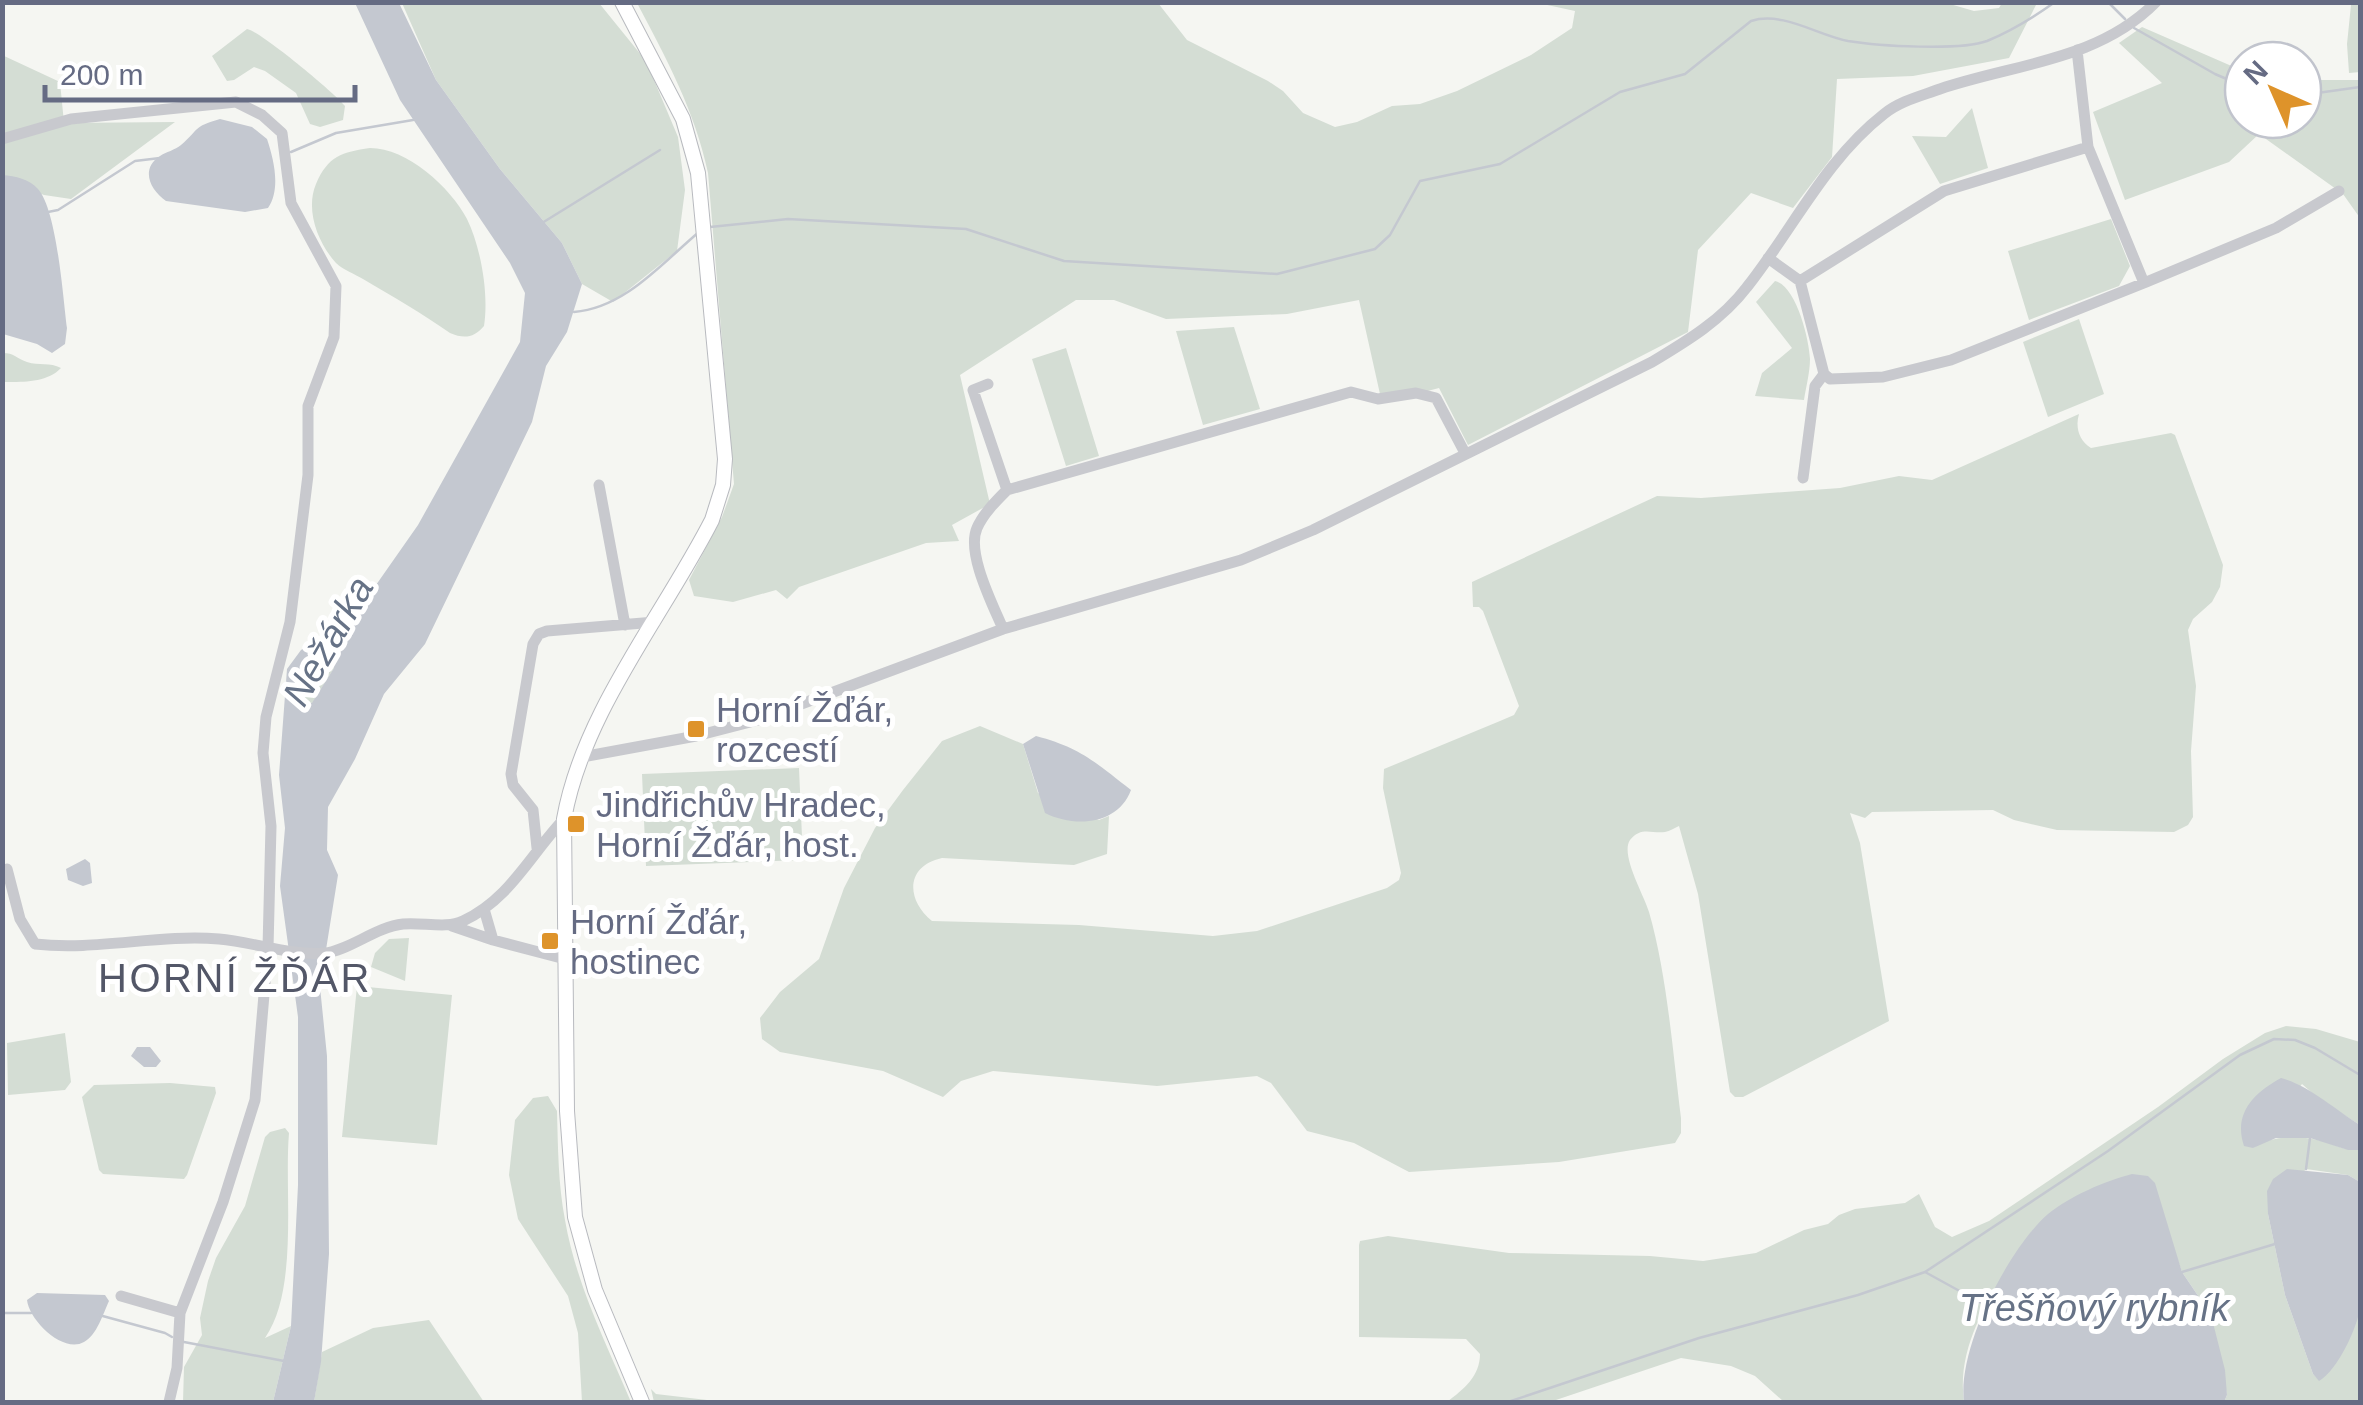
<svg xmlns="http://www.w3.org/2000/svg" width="2363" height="1405" font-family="Helvetica,sans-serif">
	<rect width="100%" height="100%" fill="#f5f6f2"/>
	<path fill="#d4ddd4" d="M1943 2 1974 11 1999 8 2002 3H2037L2009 58 1913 76 1837 79 1832 157 1793 208 1751 193 1698 250 1688 332 1468 445 1439 388 1382 403 1359 300 1287 314 1166 319 1114 300H1076L960 375 990 504 952 525 959 541 926 543 799 587 787 599 776 590 733 602 694 596 689 580 722 517 734 484 708 173C695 111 666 58 637 3H1158L1187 40 1268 81 1283 91 1303 113 1335 127 1357 122 1392 106 1420 104 1457 91 1531 55 1572 28 1575 11 1538 3Z
		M402 3H599L646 61 678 137 685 190 677 251 613 302 582 284 562 243 500 169 436 80Z
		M2360 4V72L2349 73 2347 44 2351 5Z
		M2142 27 2243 71V120H2303V80H2360V218L2343 194 2259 134 2229 162 2125 200 2093 112 2162 83 2119 43Z
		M247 29C260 31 335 93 345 106L343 120 320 127 310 124 296 93 265 71 254 67 234 80 227 81 212 56Z
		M2 55 60 82 64 123 175 122 71 199 44 195 3 180Z
		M1972 108 1988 168 1940 184 1912 136 1946 137Z
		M370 148C407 148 450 187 467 219 481 248 489 294 484 326 474 338 464 339 450 333 423 314 392 296 363 279 355 274 343 270 336 263 318 243 305 210 316 184 328 156 342 152 370 148Z
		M2111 219 2130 266 2119 286 2029 320 2008 251Z
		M1775 281C1796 286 1809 338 1810 359 1810 372 1806 387 1804 400L1755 396 1762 373 1792 348 1756 302Z
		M2079 319 2104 394 2048 417 2023 342Z
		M1234 327 1260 409 1203 425 1176 331Z
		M1066 348 1099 456 1066 466 1032 359Z
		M3 353C14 353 16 358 27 362 39 366 50 362 61 368 47 383 22 382 3 382Z
		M2079 414C2075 427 2079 441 2091 448L2171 433 2175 435 2223 565 2220 587 2212 602 2193 619 2188 630 2196 686 2191 751 2193 817 2188 825 2174 832 2057 830 2014 820 1993 810 1872 812 1865 818 1850 813 1860 843 1889 1021 1743 1097H1735L1730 1092 1698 894 1679 826C1674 828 1670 831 1665 832 1652 834 1641 826 1630 840 1620 855 1644 895 1649 912 1667 974 1673 1054 1681 1118V1133L1675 1143 1559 1162 1409 1172 1354 1143 1307 1131 1271 1083 1257 1076 1157 1086 993 1071 961 1081 943 1097 883 1071 780 1052 762 1039 760 1018 780 992 819 959 844 888 875 828 903 790 942 741 980 726 1023 744 1038 793 1099 820 1109 816 1107 854 1074 865 942 858C905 866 906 900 932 921L1079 925 1213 936 1257 931 1387 888 1399 880 1401 873 1383 788 1384 769 1500 721 1514 715 1519 706 1483 611 1479 607H1473L1472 582 1657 496 1701 498 1840 488 1899 476 1932 480Z
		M329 655 334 668 312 704 303 703 296 693 302 672 314 656Z
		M799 768 803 860 646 866 642 774Z
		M409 938 405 981 371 967 375 953 389 939Z
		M357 986 452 995 437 1145 342 1137Z
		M2286 1026 2316 1029 2360 1042V1125L2320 1100 2302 1084 2253 1148C2272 1135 2300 1135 2322 1141 2336 1145 2346 1151 2360 1150V1182L2348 1175 2306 1169 2268 1214 2285 1295 2313 1374 2319 1380 2349 1337 2360 1310V1402H2224L2227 1395 2211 1315 2182 1272 2170 1238 2032 1231C2000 1282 1955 1338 1964 1402H1784L1755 1376 1731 1366 1681 1358 1550 1402H1447C1464 1389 1480 1376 1480 1354L1466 1339 1359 1337V1245L1360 1241 1388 1236 1509 1253 1650 1256 1703 1261 1756 1253 1804 1230 1828 1224 1839 1215 1855 1209 1905 1203 1919 1194 1935 1227 1952 1237 1989 1221 2158 1107 2223 1059 2265 1033Z
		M65 1033 71 1082 65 1090 8 1095 7 1043Z
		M170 1083 215 1087 216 1093 187 1175 184 1179 103 1174 99 1170 82 1097 94 1085Z
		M548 1096 557 1111C558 1147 558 1184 565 1220 576 1284 606 1343 631 1402H582L578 1333 568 1296 518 1219 509 1175 515 1120 533 1098Z
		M285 1128 289 1133C284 1191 299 1289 265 1338L291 1326 273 1402H183L184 1367 202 1335 200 1318 208 1281 216 1258 245 1206 265 1137 270 1132Z
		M429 1320 484 1402H314L322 1352 373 1328Z
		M651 1389 656 1394 724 1402H654Z"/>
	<path fill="#c4c8d0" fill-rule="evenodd" d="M355 3H399L436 80 500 169 562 243 582 284 567 332 546 366 532 422 425 644 384 694 355 759 328 807 327 850 338 875 320 987 327 1056 329 1254 321 1362 314 1402H273L291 1326 298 1185V1017L280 886 285 828 279 775 287 669 301 650 344 622 362 605 418 525 520 342 525 293 510 263 400 100ZM329 655 334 668 312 703H303L296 693 302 672 314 656Z
		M220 119 252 127 267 139C274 160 281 189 268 208L245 212 166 201C150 190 140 169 160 156 166 152 175 150 181 145 200 129 192 127 220 119Z
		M2 175C16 176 29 179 38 189 57 210 63 298 67 328L65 344 52 353 37 344 3 334Z
		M1036 736C1081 748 1095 762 1131 790 1118 825 1075 828 1045 813L1023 744Z
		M85 859 90 863 92 883 83 886 68 880 66 869Z
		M137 1047H150L161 1061 156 1067H144L131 1056Z
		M2281 1078C2310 1086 2334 1109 2360 1125V1150H2348L2310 1138H2276L2253 1148 2244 1146C2233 1113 2254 1093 2281 1078Z
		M2287 1169 2348 1175 2360 1182C2361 1223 2363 1267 2360 1307 2358 1327 2337 1371 2319 1381L2313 1374 2285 1295 2268 1214 2267 1191 2273 1179Z
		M2132 1174 2148 1176 2155 1183 2182 1272 2211 1315 2225 1370 2227 1395 2224 1402H1964C1957 1349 2008 1249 2048 1214 2070 1196 2105 1181 2132 1174Z
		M37 1293 105 1295 109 1301C103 1314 97 1335 84 1342 63 1354 29 1320 27 1300Z"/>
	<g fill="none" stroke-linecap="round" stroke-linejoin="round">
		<path stroke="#c4c8d0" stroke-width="2.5" d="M2108 2 2125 19
			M2134 28 2215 74 2243 86
			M2303 95 2360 87
			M291 152 336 133 413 120
			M48 212 58 210 135 161 160 158
			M542 223 660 150
			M710 227 788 219 966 229 1064 261 1277 274 1375 249 1390 235 1420 181 1500 164 1620 92 1685 74 1751 21C1783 11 1817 35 1848 41 1878 46 1960 51 1987 41 2011 31 2034 17 2055 2
			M574 312C625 308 662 263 699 232
			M2306 1169 2310 1138
			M1925 1272 1985 1305
			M2182 1272 2275 1244
			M2 1313H31
			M99 1315 165 1333 172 1337
			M184 1342 284 1361
			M1508 1402 1699 1338 1858 1295 1925 1272 2108 1151 2240 1055 2274 1039 2295 1040 2315 1048 2360 1075"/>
		<g stroke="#b8babf" stroke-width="16">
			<path id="major" d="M622 2 683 119 698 173 725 459 723 485 712 520C663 616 583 712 564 819L567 1111 575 1217 595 1290 642 1402"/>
		</g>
		<path stroke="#c8c9ce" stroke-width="11" d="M2 139 71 119 236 102 262 115 282 133 291 203 336 286 334 337 308 406V475L290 622 266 717 263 753 271 826 268 948 255 1100 223 1202 180 1313 177 1368 169 1402
			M1768 258 1800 281 1824 374 1815 386 1803 478
			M1800 281 1944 191 2088 147
			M2144 283 2276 228 2339 191
			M1824 374 1830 379 1883 377 1951 360 2144 283 2088 147 2077 50
			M988 384 973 390 1007 490
			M599 485 625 625
			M1003 629C993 605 966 553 977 528 983 514 996 501 1007 490L1351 392 1378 399 1416 393 1436 398 1465 453
			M582 757 696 736 758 720 1003 629 1241 560 1313 530 1652 362C1687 341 1722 320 1747 287 1793 229 1825 160 1884 114 1900 101 1921 96 1940 89 2013 64 2098 61 2156 2
			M537 848 533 810 513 785 511 774 533 644 539 634 547 631 655 622
			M7 869 20 919 35 944C96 951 158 934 219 939 254 942 290 956 325 953 348 951 376 927 403 924 422 922 447 929 463 921 510 899 530 855 564 819
			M484 909 493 940
			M452 926 493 940 565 959
			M121 1296 180 1313"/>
		<use href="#major" stroke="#fff" stroke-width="14"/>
	</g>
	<g fill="#de932a" stroke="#fff" stroke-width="4">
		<rect x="686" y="719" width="20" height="20" rx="5"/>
		<rect x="566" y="814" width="20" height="20" rx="5"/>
		<rect x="540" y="931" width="20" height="20" rx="5"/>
	</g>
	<g text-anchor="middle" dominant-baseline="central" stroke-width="10" stroke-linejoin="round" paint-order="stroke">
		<g font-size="35" fill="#656b83" stroke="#fff" text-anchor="start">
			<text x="716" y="709">Horní Žďár,<tspan x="716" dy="40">rozcestí</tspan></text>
			<text x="596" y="804">Jindřichův Hradec,<tspan x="596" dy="40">Horní Žďár, host.</tspan></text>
			<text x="570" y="921">Horní Žďár,<tspan x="570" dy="40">hostinec</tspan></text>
		</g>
		<g font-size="38" font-style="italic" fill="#667286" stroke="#fff">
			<text transform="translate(328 641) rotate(-60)">Nežárka</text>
			<text x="2094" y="1308">Třešňový rybník</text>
		</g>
		<g font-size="40" letter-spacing="2.5" fill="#535768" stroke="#fff">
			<text x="235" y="978">HORNÍ ŽĎÁR</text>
		</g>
	</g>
	<rect width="2363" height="1405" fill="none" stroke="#656b83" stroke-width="10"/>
	<g transform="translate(2273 90) rotate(315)"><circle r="48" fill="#ffffff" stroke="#c1c4cd" stroke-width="2.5"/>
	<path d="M0-8L18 38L0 25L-18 38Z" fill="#de932a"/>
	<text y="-15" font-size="28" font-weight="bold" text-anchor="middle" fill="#656b83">N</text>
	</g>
	<path d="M45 85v15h310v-15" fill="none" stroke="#656b83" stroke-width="5"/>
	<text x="60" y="85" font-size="30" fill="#656b83" stroke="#ffffff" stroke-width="8" paint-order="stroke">200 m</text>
</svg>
